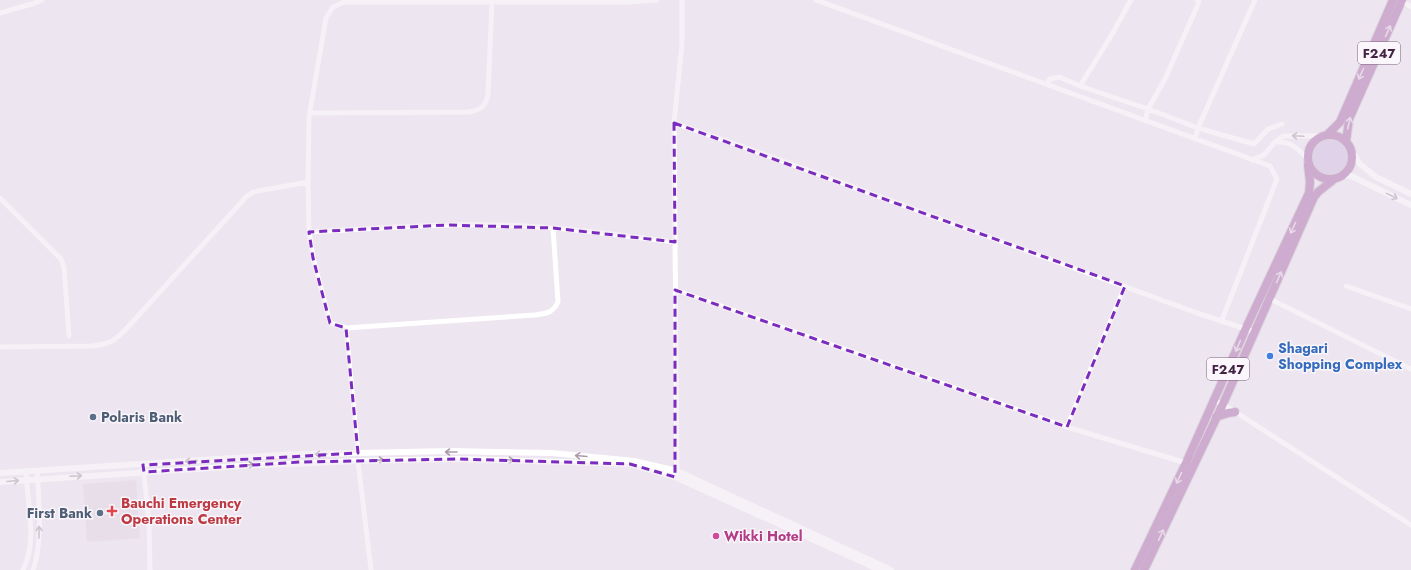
<svg xmlns="http://www.w3.org/2000/svg" width="1411" height="570" font-family="Jost,sans-serif">
	<rect width="100%" height="100%" fill="#ede5ef"/>
	<path fill="#e1d6e3" d="M136 480 140 538 87 542 83 484Z"/>
	<path fill="#d0bce2" d="M1310 157a20 20 0 1 1 40 0a20 20 0 1 1-40 0Z"/>
	<g fill="none" stroke-linecap="round" stroke-linejoin="round">
		<g stroke="#cac1ca" stroke-width="10">
			<path id="primary" d="M1308 157a22 22 0 1 1 44 0a22 22 0 1 1-44 0Z
				M1327 135 1340 122 1393 0
				M1346 142 1349 119 1402 0
				M1216 417 1228 413 1235 412
				M1135 570 1186 463 1246 328 1309 193 1310 182 1308 165
				M1144 570 1223 404 1314 197 1318 192 1333 180"/>
		</g>
		<path stroke="#fff" stroke-width="5" d="M816 0 1270 166 1277 179 1222 320
			M1401 0 1411 7
			M0 13 35 3 42 0
			M1047 84 1050 79 1059 77 1080 86 1111 36 1131 0
			M1080 86 1148 109 1198 128 1254 144 1268 129 1282 124
			M310 113 469 112C481 110 486 106 488 94L492 2
			M1145 121 1148 109 1165 79 1199 2 1197 0
			M674 123 747 148 1197 313 1255 332
			M1195 139 1198 128 1255 0
			M1276 142C1290 141 1297 148 1307 158
			M1252 160 1264 155 1275 142 1283 136H1323
			M0 198 61 259 64 267 69 336
			M553 228 558 302C552 314 546 313 535 315L346 328 330 323 313 258 309 232 308 182 309 117 326 18 333 7 344 2H630L657 0
			M309 232C373 229 437 223 500 225 558 226 617 235 675 242
			M1346 286 1411 309
			M675 290 1067 427 1186 463
			M1270 299 1411 369
			M346 328 358 453
			M0 347 90 346C108 345 115 341 127 328L247 196 253 192 308 182
			M1214 401 1223 404 1411 525
			M1067 427 1125 286
			M358 461 371 570
			M143 465 149 523 150 570
			M676 474 677 471 674 123 682 44V0
			M23 570C38 541 27 503 26 471
			M33 570C43 543 39 499 37 471"/>
		<path stroke="#fff" stroke-width="6" d="M1351 150 1360 164 1376 177 1411 194
			M1343 175 1351 176 1411 205
			M0 473 296 454 358 453 450 451 552 453 634 461 677 471 891 570
			M0 482 242 466 358 461 457 459 630 464 675 477 880 570"/>
		<use href="#primary" stroke="#a866a8" stroke-width="8"/>
	</g>
	<defs><path id="oneway-shaft" d="M-6 0H5M1.5-3L5.5 0L1.5 3" fill="none" stroke-width="1.6" stroke-linecap="round" stroke-linejoin="round"/></defs>
	<g stroke="#e1cbe2">
		<use href="#oneway-shaft" transform="translate(1388 31) rotate(-66)"/>
		<use href="#oneway-shaft" transform="translate(1361 74) rotate(114)"/>
		<use href="#oneway-shaft" transform="translate(1349 123) rotate(-77)"/>
		<use href="#oneway-shaft" transform="translate(1293 228) rotate(115)"/>
		<use href="#oneway-shaft" transform="translate(1279 277) rotate(-66)"/>
		<use href="#oneway-shaft" transform="translate(1238 346) rotate(113)"/>
		<use href="#oneway-shaft" transform="translate(1179 478) rotate(115)"/>
		<use href="#oneway-shaft" transform="translate(1161 535) rotate(-65)"/>
	</g>
	<g stroke="#aa9caa">
		<use href="#oneway-shaft" transform="translate(1298 136) rotate(-177)"/>
		<use href="#oneway-shaft" transform="translate(1392 196) rotate(26)"/>
		<use href="#oneway-shaft" transform="translate(451 452) rotate(-180)"/>
		<use href="#oneway-shaft" transform="translate(321 454) rotate(178)"/>
		<use href="#oneway-shaft" transform="translate(581 456) rotate(-175)"/>
		<use href="#oneway-shaft" transform="translate(378 460) rotate(-1)"/>
		<use href="#oneway-shaft" transform="translate(508 460) rotate(2)"/>
		<use href="#oneway-shaft" transform="translate(191 461) rotate(176)"/>
		<use href="#oneway-shaft" transform="translate(248 465) rotate(-3)"/>
		<use href="#oneway-shaft" transform="translate(76 476) rotate(-3)"/>
		<use href="#oneway-shaft" transform="translate(13 481) rotate(-5)"/>
		<use href="#oneway-shaft" transform="translate(39 532) rotate(-90)"/>
	</g>
	<path d="M0 0H1411V570H0ZM674 123 1125 286 1067 427 675 290V477L630 464 457 459 301 462 144 472 143 465 358 453 346 328 330 323 313 258 309 232 448 225 553 228 675 242Z" fill="#ede5ef" fill-opacity=".55" fill-rule="evenodd"/>
	<path fill="none" stroke="#7b2cbf" stroke-width="3" stroke-dasharray="8 5" stroke-linejoin="round" d="M674 123 1125 286 1067 427 675 290V477L630 464 457 459 301 462 144 472 143 465 358 453 346 328 330 323 313 258 309 232 448 225 553 228 675 242Z"/>
	<circle fill="#3f7fe0" stroke="#faf6fb" stroke-width="1.5" cx="1270" cy="356" r="4"/>
	<g fill="#5c6f8a" stroke="#faf6fb" stroke-width="1.5">
		<circle cx="93" cy="417" r="4"/>
		<circle cx="100" cy="513" r="4"/>
	</g>
	<path fill="#e0444e" stroke="#faf6fb" stroke-width="1.5" d="M110 505h4v4h4v4h-4v4h-4v-4h-4v-4h4z"/>
	<circle fill="#d1479c" stroke="#faf6fb" stroke-width="1.5" cx="716" cy="536" r="4"/>
	<g text-anchor="middle" dominant-baseline="central" stroke-width="3" stroke-linejoin="round" paint-order="stroke">
		<g fill="#faf6fb" stroke="#7a627a" stroke-width="1">
			<rect x="1358" y="42" width="42" height="22" rx="3"/>
			<rect x="1207" y="358" width="42" height="22" rx="3"/>
		</g>
		<g font-size="13" font-weight="bold" fill="#432243">
			<text x="1379" y="53">F247</text>
			<text x="1228" y="369">F247</text>
		</g>
		<g font-size="14" font-weight="bold" fill="#366cbe" stroke="#faf6fb" text-anchor="start">
			<text x="1278" y="348">Shagari<tspan x="1278" dy="16">Shopping Complex</tspan></text>
		</g>
		<g font-size="14" font-weight="bold" fill="#4e5e75" stroke="#faf6fb" text-anchor="start">
			<text x="101" y="417">Polaris Bank</text>
			<text x="92" y="513" text-anchor="end">First Bank</text>
		</g>
		<g font-size="14" font-weight="bold" fill="#be3a42" stroke="#faf6fb" text-anchor="start">
			<text x="121" y="503">Bauchi Emergency<tspan x="121" dy="16">Operations Center</tspan></text>
		</g>
		<g font-size="14" font-weight="bold" fill="#b23c85" stroke="#faf6fb" text-anchor="start">
			<text x="724" y="536">Wikki Hotel</text>
		</g>
	</g>
</svg>
